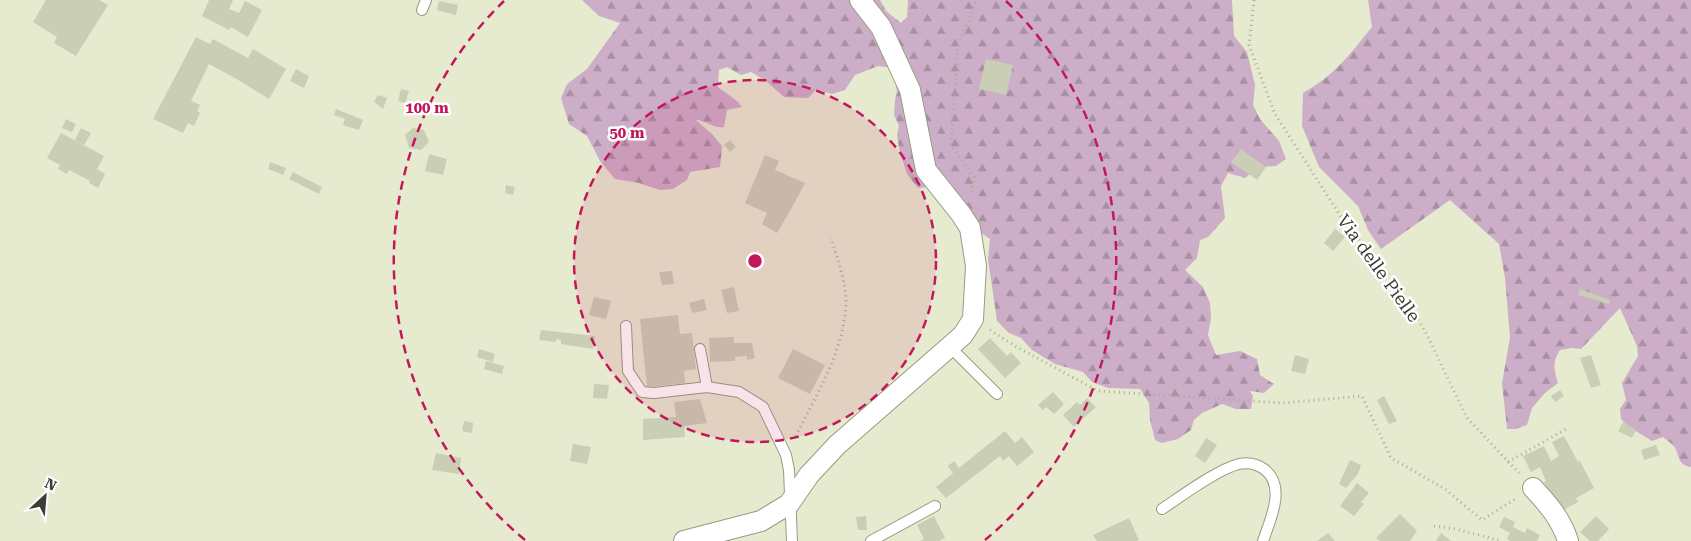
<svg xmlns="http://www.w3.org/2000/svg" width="1691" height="541" font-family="'Roboto Serif',serif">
	<defs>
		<pattern id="forest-firs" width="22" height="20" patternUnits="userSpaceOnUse" patternTransform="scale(1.25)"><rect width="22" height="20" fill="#cdaec8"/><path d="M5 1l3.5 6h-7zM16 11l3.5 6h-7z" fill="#a88fa3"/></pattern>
	</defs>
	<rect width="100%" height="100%" fill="#e6ebd0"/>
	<path fill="url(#forest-firs)" d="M582 0H853L877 30 905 91 931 187 918 188 907 174 899 149 897 134 899 126 894 115 895 100 897 91 892 68 878 66 855 75 845 90 832 94 816 90 808 98 784 97 766 81 751 72 741 75 727 67 719 70 718 87C726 94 736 98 742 107L727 110 724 127C714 129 705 120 696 120L712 134 722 146 720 167 690 172 687 180 673 189 660 190 639 183 615 179 600 161 587 136 569 124 561 98 567 84 587 69 620 23 599 16Z
		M867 0H880L886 11 901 23 907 17 908 0H1232L1234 36 1247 52 1255 85 1253 105 1260 119 1279 141 1286 159 1276 166 1259 167 1245 178 1228 173 1221 186 1225 218 1208 237 1200 240 1197 258 1185 270 1203 287 1210 303 1211 318 1208 335 1216 355 1240 351 1257 359 1260 375 1274 384 1264 393 1250 391 1253 396 1251 409H1236L1222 404 1202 413 1194 420 1191 430 1178 439 1162 443 1155 440 1150 420 1149 403 1140 389 1108 388 1092 382 1083 372 1055 364 1032 350 1021 338 1009 333 997 321 988 259 990 239 974 228 931 168Z
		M1368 0H1691V467C1676 465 1680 453 1673 445 1670 442 1666 440 1663 437L1652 441 1629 427 1621 419 1620 409 1626 400 1622 383 1638 356 1637 346 1620 308 1581 349 1572 348 1560 350C1552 362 1554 370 1558 383L1545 393 1532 408 1527 425 1516 429H1507L1502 383 1510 338 1505 278 1499 244 1450 200 1381 249 1368 230 1358 206 1319 167 1302 126 1303 93C1335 75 1350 54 1372 27Z"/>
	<path fill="#c9ceb4" d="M46 0H99L108 5 76 56 54 43 57 37 33 22Z
		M209 0H233L229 9 239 13 245 1 262 10 248 37 231 27 229 30 202 16Z
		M439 1 458 5 456 15 437 10Z
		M196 37 210 44 213 39 248 58 253 49 286 69 269 99 235 78 209 64 191 101 200 105 197 111 200 113 194 126 188 123 183 133 153 119Z
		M986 59 1013 65 1006 95 979 89Z
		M296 69 309 76 304 88 290 81Z
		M401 89 409 91 405 103 398 101Z
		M378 95 387 98 383 109 374 102Z
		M336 109 363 120 359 130 343 125 345 119 334 115Z
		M66 119 76 124 72 132 62 128Z
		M81 128 91 133 84 145 75 140Z
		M413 128 424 130 429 142 421 150 409 148 405 135Z
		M61 133 104 156 97 169 105 174 98 188 89 183 90 181 69 170 67 174 58 169 60 165 47 158Z
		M730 140 736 147 730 152 724 145Z
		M1241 149 1266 167 1257 180 1231 162Z
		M429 154 447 159 443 175 425 171Z
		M765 155 779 161 775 170 805 183 790 211 777 233 762 224 767 213 745 203Z
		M270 162 286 168 283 175 268 169Z
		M293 172 322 187 319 194 289 179Z
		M506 185 515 187 513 195 505 193Z
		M1335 229 1345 237 1333 251 1324 243Z
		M672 271 674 284 662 285 659 272Z
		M734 287 739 311 727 313 721 290Z
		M1580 289 1610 300 1609 304 1578 295Z
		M594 297 611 301 606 319 589 315Z
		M704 299 707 310 692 313 689 303Z
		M678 315 680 334 692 333 696 369 684 371 685 383 647 387 640 319Z
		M541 330 595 336 593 349 561 344V340L556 339V342L539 340Z
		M734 337V343H752L755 358 747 360V356L735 357V361L710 362 709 338Z
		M990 338 1007 356 1011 352 1021 363 1005 378 978 349Z
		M479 349 495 354 493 362 477 357Z
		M793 349 825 365 810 394 778 378Z
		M1295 355 1309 359 1305 374 1291 371Z
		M1591 355 1601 385 1591 388 1580 358Z
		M486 361 504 366 502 374 484 369Z
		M594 384 609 385 607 399 593 398Z
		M1560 390 1564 396 1555 402 1551 396Z
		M1053 392 1064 404 1054 414 1046 407 1043 410 1038 405Z
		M1384 396 1397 421 1389 424 1377 400Z
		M1087 398 1096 407 1074 427 1063 415 1077 402 1080 405Z
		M700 399 707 423 684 426 685 437 643 440V419L676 417 674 402Z
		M464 421 473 423 472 433 462 431Z
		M1623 422 1636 430 1632 438 1618 431Z
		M1005 431 1015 443 1022 437 1034 452 1017 466 1009 456 1003 461 1000 456 946 498 936 487 953 473 948 466 954 461 959 468Z
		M1564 436 1578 462 1580 461 1594 488 1576 498 1578 502 1560 512 1544 482 1546 481 1540 467 1531 472 1523 456 1544 446 1551 461 1559 456 1552 442Z
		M1206 438 1217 445 1205 463 1195 456Z
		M573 444 591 447 587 464 570 461Z
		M1656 445 1660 455 1644 460 1641 450Z
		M436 453 461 458 459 474 432 470Z
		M1350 460 1361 465 1358 474 1346 488 1339 484Z
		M1357 483 1369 493 1361 502 1364 504 1354 516 1340 506Z
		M1400 514 1417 531 1410 541H1380L1376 538Z
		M866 516 867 530H858L856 517Z
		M934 516 945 538 939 541H920L924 539 917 525Z
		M1596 516 1609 529 1598 541H1590L1580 532Z
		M1504 517 1515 522 1513 527 1525 533 1527 528 1540 535 1537 541H1510L1507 539 1510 533 1499 527Z
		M1129 518 1139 540 1136 541H1097L1093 535Z
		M1328 533 1335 541H1317Z
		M1441 533 1451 541H1436Z"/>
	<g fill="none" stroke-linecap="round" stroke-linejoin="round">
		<g stroke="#979b82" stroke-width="12">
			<path id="service" d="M422 10 426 0
				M626 326 628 371 642 392 654 393 707 387 739 392 763 407 786 455 789 470 792 541
				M950 347 997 394
				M700 349 707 387
				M1162 509C1180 497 1218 469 1239 464 1248 462 1257 464 1264 469 1287 486 1270 520 1263 541
				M871 541 935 506"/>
		</g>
		<g stroke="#979b82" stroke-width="22">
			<path id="minor" d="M1533 488C1548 504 1561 519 1568 541
				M684 541 761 521 789 504 809 475 837 445 963 335 973 319 976 266 970 228 961 214 926 170 910 90 881 27 860 0"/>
		</g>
		<path stroke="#a8ac97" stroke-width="3" stroke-dasharray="1 4" stroke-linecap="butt" d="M1254 0 1249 45 1275 114 1345 223 1394 281 1425 331 1467 418 1519 473
			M972 192 974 177 951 145 958 45 977 0
			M990 330 1015 346 1098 391 1283 403 1362 396 1391 458 1445 489 1482 520 1515 499
			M796 436C817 393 846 348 846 299 845 279 837 257 831 238
			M1508 462 1566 429
			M1434 526 1456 529 1501 541"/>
		<use href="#service" stroke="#fff" stroke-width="10"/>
		<use href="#minor" stroke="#fff" stroke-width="20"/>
	</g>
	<circle cx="755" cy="261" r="181" fill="#c2185b" fill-opacity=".12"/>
	<g fill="none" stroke="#c2185b" stroke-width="2.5" stroke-dasharray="9 6">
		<circle cx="755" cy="261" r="181"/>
		<path d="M525 540A362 362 0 0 1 504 1M1006 1A362 362 0 0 1 985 540"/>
	</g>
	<g text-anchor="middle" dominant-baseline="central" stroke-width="5" stroke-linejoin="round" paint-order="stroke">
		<g font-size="18" fill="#3c3e34" stroke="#fff">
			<text transform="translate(1379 268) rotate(54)">Via delle Pielle</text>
		</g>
	</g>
	<circle cx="755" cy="261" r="8" fill="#c2185b" stroke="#fff" stroke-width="2.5"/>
	<g font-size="15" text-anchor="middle" font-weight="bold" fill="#c2185b" stroke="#fff" stroke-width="5" stroke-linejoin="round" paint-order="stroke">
		<text x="427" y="113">100 m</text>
		<text x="627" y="138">50 m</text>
	</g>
	<g transform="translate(45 496) rotate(26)" stroke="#ffffff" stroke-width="4" paint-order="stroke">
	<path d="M0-4L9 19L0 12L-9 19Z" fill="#3c3e34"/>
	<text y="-8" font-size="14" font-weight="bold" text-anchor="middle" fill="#3c3e34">N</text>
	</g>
</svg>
